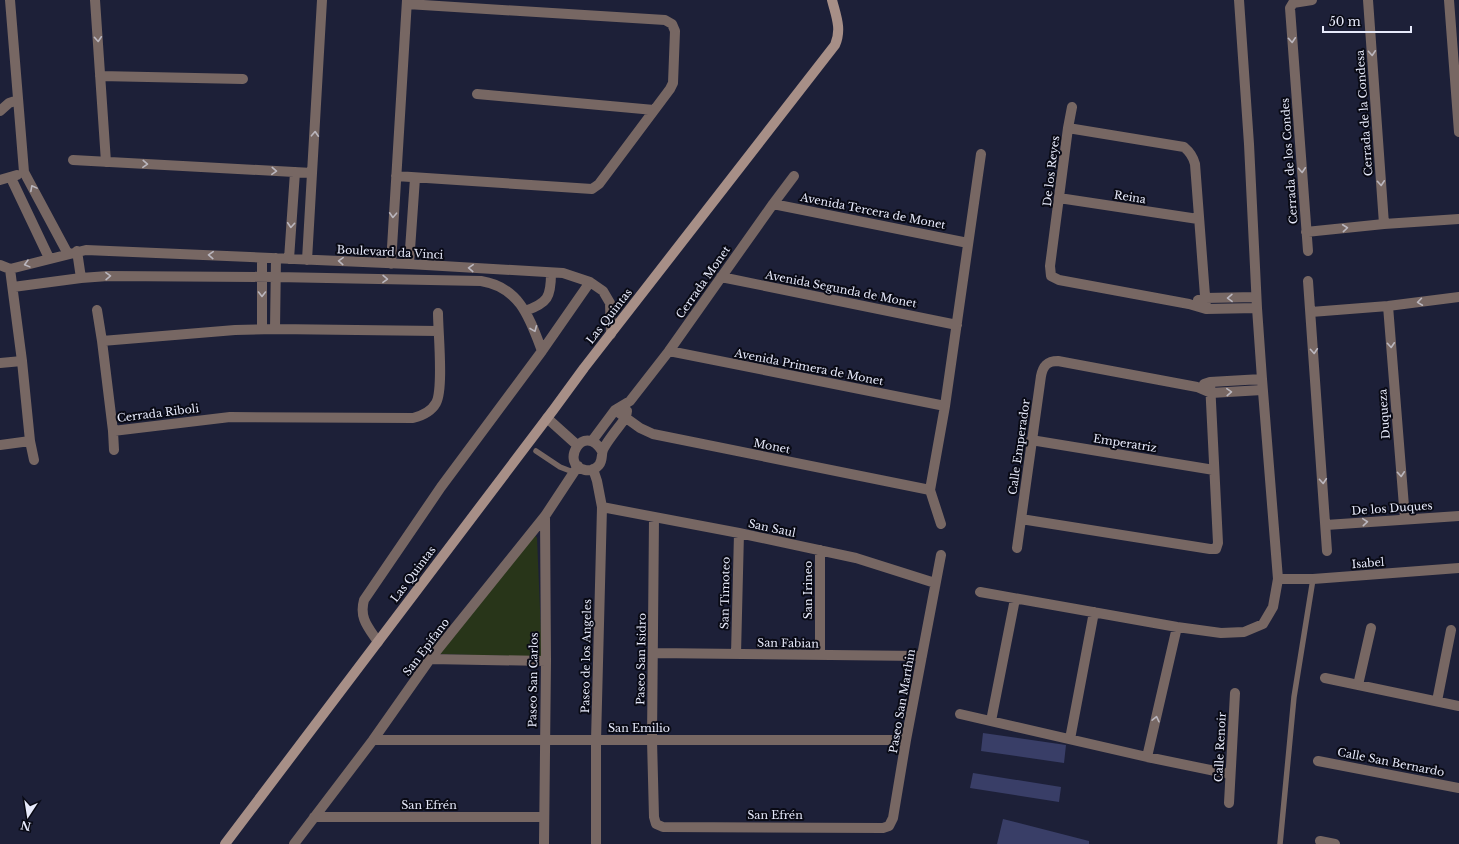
<svg xmlns="http://www.w3.org/2000/svg" width="1459" height="844" font-family="'Libre Baskerville',serif">
	<rect width="100%" height="100%" fill="#1d2038"/>
	<path fill="#283519" d="M534 533 537 538 542 657 438 654Z"/>
	<path fill="#393e67" d="M983 733 1066 745 1064 763 981 751Z
		M973 773 1061 787 1059 802 970 788Z
		M1003 819 1089 841V844H997Z"/>
	<g fill="none" stroke-linecap="round" stroke-linejoin="round">
		<path stroke="#776763" stroke-width="5.5" d="M536 451 560 467 573 472
			M1280 844 1294 697 1313 579"/>
		<path stroke="#776763" stroke-width="10" d="M10 0 24 172 68 254
			M95 0 106 162
			M1368 0 1384 224
			M1449 0 1459 132
			M100 76 243 79
			M477 94 654 110
			M0 111 9 103 18 100
			M1068 128 1072 107
			M73 160 312 173
			M396 176 592 189 599 184 670 89 673 83 675 31 672 24 665 20 407 4
			M11 178 49 258
			M0 180 17 175
			M1059 198 1198 219
			M773 204 968 243
			M1306 232 1384 224 1459 219
			M77 251 81 278
			M1308 251 1290 8 1293 3 1312 0
			M289 259 295 172
			M307 260 322 0
			M391 264 407 0
			M409 264 415 178
			M0 265 10 269
			M10 269 86 250 409 264 563 273 590 282 603 291 610 303 611 334
			M721 277 957 325
			M1308 281 1327 551
			M13 287 81 278 108 276 276 277 481 281C520 287 530 319 542 351
			M1198 300 1205 298 1256 297
			M1388 306 1405 519
			M1206 309 1195 164C1193 156 1190 152 1184 147L1068 128 1050 266 1051 276 1059 280 1189 304 1206 309 1257 308
			M97 310 102 341
			M525 311C548 303 551 297 551 273
			M1311 312 1388 306 1459 297
			M438 313C438 332 444 389 436 403 431 412 421 416 413 418L230 417 113 431 102 341 235 330 275 329 438 331
			M262 329V258
			M275 329 276 258
			M669 351 945 406
			M0 363 22 361
			M1204 384 1210 382 1262 379
			M615 410 640 428 653 434 930 490
			M547 418 577 445
			M113 431 114 450
			M1031 440 1214 470
			M30 441 34 460
			M592 441 615 410 630 401 669 351 773 204 794 176
			M0 445 30 441 22 361 10 269
			M602 451C583 421 559 465 585 470 590 471 596 469 599 465 603 460 601 455 603 450 606 442 620 426 626 417L627 411
			M593 469 597 481 602 507 596 741V844
			M602 507 739 533 856 558 935 583
			M654 518 652 740 654 817 656 824 663 827 883 828 889 826 893 818 906 740 941 555
			M1021 519 1210 549H1216L1218 543 1210 382
			M941 524 930 490 945 406 981 154
			M1326 525 1459 516
			M1017 548 1041 376C1043 366 1047 361 1058 361L1197 387 1211 393 1262 390
			M820 550V655
			M1278 579H1313L1459 568
			M980 592 1177 627 1221 633 1244 632 1263 624 1273 607 1278 579 1262 379 1257 308 1249 144 1239 0
			M378 642C368 627 359 618 364 600L441 487 542 351 590 282
			M654 653 922 656
			M736 654 739 533
			M430 659 546 661
			M1325 678 1459 706
			M1358 685 1371 628
			M1437 701 1451 630
			M960 714 1147 757 1230 774
			M991 721 1015 599
			M1070 739 1094 612
			M373 740H906
			M1147 757 1177 627
			M1318 761 1459 788
			M1229 803 1235 693
			M314 817H544
			M1320 841 1335 844
			M294 844 373 740 430 659 545 516 578 466
			M544 844 546 661 545 516"/>
		<path stroke="#a78f87" stroke-width="10" d="M225 844 554 409 584 368 835 45C842 29 836 16 832 0"/>
	</g>
	<defs><path id="oneway-chevron" d="M-2-3.5L2.5 0L-2 3.5" fill="none" stroke-width="1.6" stroke-linecap="round" stroke-linejoin="round"/></defs>
	<g stroke="#bab6be">
		<use href="#oneway-chevron" transform="translate(98 39) rotate(86)"/>
		<use href="#oneway-chevron" transform="translate(1292 40) rotate(86)"/>
		<use href="#oneway-chevron" transform="translate(1372 53) rotate(86)"/>
		<use href="#oneway-chevron" transform="translate(315 134) rotate(-87)"/>
		<use href="#oneway-chevron" transform="translate(145 164) rotate(3)"/>
		<use href="#oneway-chevron" transform="translate(1302 170) rotate(86)"/>
		<use href="#oneway-chevron" transform="translate(274 171) rotate(3)"/>
		<use href="#oneway-chevron" transform="translate(1381 183) rotate(86)"/>
		<use href="#oneway-chevron" transform="translate(33 188) rotate(-118)"/>
		<use href="#oneway-chevron" transform="translate(393 215) rotate(93)"/>
		<use href="#oneway-chevron" transform="translate(291 225) rotate(94)"/>
		<use href="#oneway-chevron" transform="translate(1345 228) rotate(-6)"/>
		<use href="#oneway-chevron" transform="translate(211 255) rotate(-177)"/>
		<use href="#oneway-chevron" transform="translate(341 261) rotate(-177)"/>
		<use href="#oneway-chevron" transform="translate(27 264) rotate(165)"/>
		<use href="#oneway-chevron" transform="translate(471 268) rotate(-177)"/>
		<use href="#oneway-chevron" transform="translate(108 276) rotate(-1)"/>
		<use href="#oneway-chevron" transform="translate(385 279) rotate(1)"/>
		<use href="#oneway-chevron" transform="translate(262 294) rotate(90)"/>
		<use href="#oneway-chevron" transform="translate(1230 298) rotate(179)"/>
		<use href="#oneway-chevron" transform="translate(1420 302) rotate(172)"/>
		<use href="#oneway-chevron" transform="translate(534 329) rotate(68)"/>
		<use href="#oneway-chevron" transform="translate(1391 345) rotate(86)"/>
		<use href="#oneway-chevron" transform="translate(1314 351) rotate(86)"/>
		<use href="#oneway-chevron" transform="translate(1229 392) rotate(-3)"/>
		<use href="#oneway-chevron" transform="translate(1401 474) rotate(86)"/>
		<use href="#oneway-chevron" transform="translate(1323 481) rotate(86)"/>
		<use href="#oneway-chevron" transform="translate(1365 522) rotate(-5)"/>
		<use href="#oneway-chevron" transform="translate(1156 719) rotate(-77)"/>
	</g>
	<g text-anchor="middle" dominant-baseline="central" stroke-width="4" stroke-linejoin="round" paint-order="stroke">
		<g font-size="11" fill="#e7eafb" stroke="#090a15">
			<text transform="translate(1364 113) rotate(-94)">Cerrada de la Condesa</text>
			<text transform="translate(1289 161) rotate(-94)">Cerrada de los Condes</text>
			<text transform="translate(1051 171) rotate(-83)">De los Reyes</text>
			<text transform="translate(1130 197) rotate(9)">Reina</text>
			<text transform="translate(873 211) rotate(11)">Avenida Tercera de Monet</text>
			<text transform="translate(390 252) rotate(3)">Boulevard da Vinci</text>
			<text transform="translate(703 282) rotate(-55)">Cerrada Monet</text>
			<text transform="translate(841 289) rotate(11)">Avenida Segunda de Monet</text>
			<text transform="translate(609 316) rotate(-52)">Las Quintas</text>
			<text transform="translate(809 367) rotate(11)">Avenida Primera de Monet</text>
			<text transform="translate(158 413) rotate(-7)">Cerrada Riboli</text>
			<text transform="translate(1384 414) rotate(-94)">Duqueza</text>
			<text transform="translate(1125 443) rotate(9)">Emperatriz</text>
			<text transform="translate(772 446) rotate(11)">Monet</text>
			<text transform="translate(1019 447) rotate(-82)">Calle Emperador</text>
			<text transform="translate(1392 508) rotate(-4)">De los Duques</text>
			<text transform="translate(772 528) rotate(12)">San Saul</text>
			<text transform="translate(1368 563) rotate(-4)">Isabel</text>
			<text transform="translate(413 574) rotate(-53)">Las Quintas</text>
			<text transform="translate(808 590) rotate(-90)">San Irineo</text>
			<text transform="translate(725 593) rotate(-89)">San Timoteo</text>
			<text transform="translate(788 643) rotate(1)">San Fabian</text>
			<text transform="translate(426 647) rotate(-53)">San Epifano</text>
			<text transform="translate(586 656) rotate(-89)">Paseo de los Angeles</text>
			<text transform="translate(641 659) rotate(-89)">Paseo San Isidro</text>
			<text transform="translate(533 680) rotate(-89)">Paseo San Carlos</text>
			<text transform="translate(902 701) rotate(-80)">Paseo San Marthin</text>
			<text x="639" y="728">San Emilio</text>
			<text transform="translate(1220 747) rotate(-87)">Calle Renoir</text>
			<text transform="translate(1391 762) rotate(11)">Calle San Bernardo</text>
			<text x="429" y="805">San Efrén</text>
			<text x="775" y="815">San Efrén</text>
		</g>
	</g>
	<g transform="translate(28 816) rotate(192)" stroke="#090a15" stroke-width="3" paint-order="stroke">
	<path d="M0-3L7 15L0 10L-7 15Z" fill="#e7eafb"/>
	<text y="-6" font-size="11" font-weight="bold" text-anchor="middle" fill="#e7eafb">N</text>
	</g>
	<path d="M1323 26v6h88v-6" fill="none" stroke="#e7eafb" stroke-width="2"/>
	<text x="1329" y="26" font-size="12" fill="#e7eafb" stroke="#090a15" stroke-width="3" paint-order="stroke">50 m</text>
</svg>
